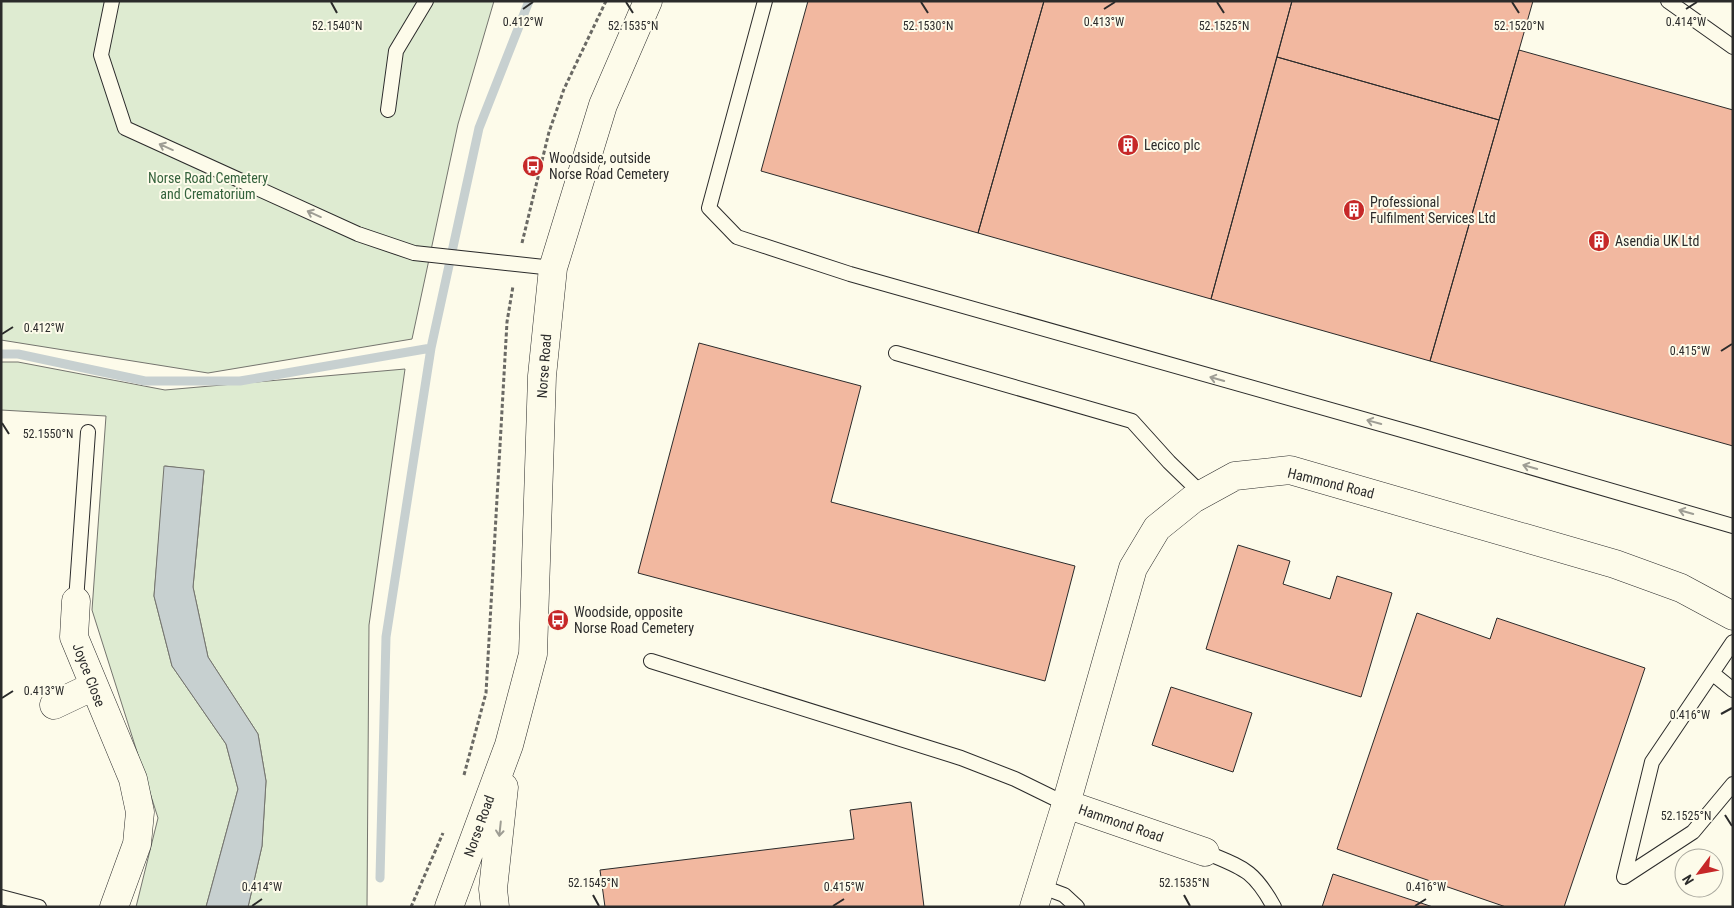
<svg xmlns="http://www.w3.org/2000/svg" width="1734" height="908" font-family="'Roboto Condensed',sans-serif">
	<rect width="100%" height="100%" fill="#fdfbea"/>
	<path fill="#deebd1" stroke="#74746e" d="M1 1H494L458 124 412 339 208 373 1 340Z
		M1 362H18L165 390 405 369 369 625 367 907H248L262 846 266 781 258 734 208 657 193 587 204 471 165 466 154 596 172 666 226 744 238 789 206 907H136L158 818 92 610 106 416 1 410Z"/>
	<path fill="#c7d0d0" stroke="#74746e" d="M164 466 204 470 193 587 208 657 258 734 266 781 262 846 248 907H206L238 789 226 744 172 666 154 596Z"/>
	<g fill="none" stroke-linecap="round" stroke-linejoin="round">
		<path stroke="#c7d0d0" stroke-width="9" d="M1 354H18L145 381H240L431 348
			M380 878 386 637 431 348 479 128 529 1"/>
	</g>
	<path fill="#f2b8a0" stroke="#2b2b2b" d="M808 1H1044L978 233 761 171Z
		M1044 1H1292L1211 299 978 233Z
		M1292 1H1533L1499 120 1277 57Z
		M1519 50 1733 110V446L1430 361Z
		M1277 57 1499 120 1430 361 1211 299Z
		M699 343 861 386 831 502 1075 566 1045 681 638 573Z
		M1238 545 1290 561 1283 584 1330 599 1337 576 1392 593 1361 697 1206 649Z
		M1417 613 1490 639 1497 618 1645 668 1564 907H1506L1337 849Z
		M1171 687 1252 713 1233 772 1152 745Z
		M911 802 924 907H605L600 870 854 839 850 810Z
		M1333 874 1433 907H1322Z"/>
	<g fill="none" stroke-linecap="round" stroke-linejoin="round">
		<g stroke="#2b2b2b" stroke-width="16">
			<path id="lane" d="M112 1 101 55 125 128 358 234 414 253 553 268
				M765 1 709 208 737 237 850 274 1423 436 1733 526
				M1668 1 1733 47
				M388 110 396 51 426 1
				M896 353 1132 421 1169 462 1202 494
				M76 601 88 432
				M1733 642 1652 762 1624 877 1693 832 1733 784
				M651 661 961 758 1015 779 1066 804
				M1712 673 1733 690
				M1205 852C1243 868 1253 869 1274 907
				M1040 886 1064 895 1077 907
				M1 897 39 907"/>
		</g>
		<g stroke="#2b2b2b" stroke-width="29">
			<path id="street" d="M76 601 74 637 133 779 140 812 137 844 114 907
				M54 705 94 686
				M1205 852 1066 804 1133 568 1157 528 1193 499 1235 476 1290 470 1615 564 1681 588 1733 616
				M1034 907 1066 804"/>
		</g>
		<g stroke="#2b2b2b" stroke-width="29">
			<path id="secondary" d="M449 907 509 745 533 654 542 376 553 268 603 105 648 1
				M495 907 493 889 504 787"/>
		</g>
		<path stroke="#6a6964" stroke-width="3" stroke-dasharray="4 2.5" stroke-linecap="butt" d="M522 243 549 132 564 89 606 1
			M464 775 486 693 507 322 513 286
			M411 907 443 833"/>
		<use href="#lane" stroke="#fdfbea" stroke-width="14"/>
		<use href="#street" stroke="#fdfbea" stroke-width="28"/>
		<use href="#secondary" stroke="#fdfbea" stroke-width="28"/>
	</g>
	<defs><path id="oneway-shaft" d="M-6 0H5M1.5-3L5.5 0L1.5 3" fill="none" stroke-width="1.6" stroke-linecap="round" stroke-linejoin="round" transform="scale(1.25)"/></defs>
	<g stroke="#9e9d94">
		<use href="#oneway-shaft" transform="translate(166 147) rotate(-156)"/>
		<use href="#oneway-shaft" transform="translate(314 214) rotate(-156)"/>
		<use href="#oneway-shaft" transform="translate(1217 379) rotate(-164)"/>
		<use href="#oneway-shaft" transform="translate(1374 422) rotate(-165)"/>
		<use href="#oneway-shaft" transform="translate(1530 467) rotate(-164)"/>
		<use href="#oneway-shaft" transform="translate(1686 512) rotate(-164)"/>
		<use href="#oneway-shaft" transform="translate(500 829) rotate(96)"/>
	</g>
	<path fill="none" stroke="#2b2b2b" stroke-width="2" d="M331 2 337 13M626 2 633 13M921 2 928 13M1217 2 1224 13M1512 2 1519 13M523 9 533 2M1104 9 1115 2M1686 9 1697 2M2 334 13 327M1721 351 1732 344M2 423 9 434M2 698 13 691M1721 714 1732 708M1725 815 1732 826M593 895 599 906M1184 895 1190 906M252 906 262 899M833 906 844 899M1415 906 1426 899"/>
	<defs>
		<g id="building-disc" transform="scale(1.125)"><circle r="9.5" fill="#c62828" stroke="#fdfbea"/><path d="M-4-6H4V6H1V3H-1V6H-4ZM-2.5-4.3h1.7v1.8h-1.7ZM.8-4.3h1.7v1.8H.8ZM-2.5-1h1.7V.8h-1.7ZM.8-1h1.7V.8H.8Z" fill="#fff"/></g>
		<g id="bus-disc" transform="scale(1.125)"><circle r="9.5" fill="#c62828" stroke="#fdfbea"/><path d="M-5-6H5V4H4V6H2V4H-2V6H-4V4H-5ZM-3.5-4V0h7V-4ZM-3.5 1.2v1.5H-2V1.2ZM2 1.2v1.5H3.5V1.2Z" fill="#fff"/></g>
	</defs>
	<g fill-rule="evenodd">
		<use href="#building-disc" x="1128" y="145"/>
		<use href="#bus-disc" x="533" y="166"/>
		<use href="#building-disc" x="1354" y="210"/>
		<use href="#building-disc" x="1599" y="241"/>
		<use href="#bus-disc" x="558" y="620"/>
	</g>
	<g text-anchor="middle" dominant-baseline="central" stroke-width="4" stroke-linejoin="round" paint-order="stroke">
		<g font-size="14" fill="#2b2b2b" stroke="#fdfbea" text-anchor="start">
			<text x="1144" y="145">Lecico plc</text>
			<text x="549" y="158">Woodside, outside<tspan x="549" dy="16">Norse Road Cemetery</tspan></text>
			<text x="1370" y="202">Professional<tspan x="1370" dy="16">Fulfilment Services Ltd</tspan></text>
			<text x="1615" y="241">Asendia UK Ltd</text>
			<text x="574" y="612">Woodside, opposite<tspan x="574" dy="16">Norse Road Cemetery</tspan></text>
		</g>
		<g font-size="14" fill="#34623c" stroke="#fdfbea">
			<text x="208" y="178">Norse Road Cemetery<tspan x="208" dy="16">and Crematorium</tspan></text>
		</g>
		<g font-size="14" fill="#2b2b2b" stroke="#fdfbea">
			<text transform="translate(544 366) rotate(-86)">Norse Road</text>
			<text transform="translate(1331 483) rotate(14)">Hammond Road</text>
			<text transform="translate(89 675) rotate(69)">Joyce Close</text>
			<text transform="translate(1121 823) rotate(19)">Hammond Road</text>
			<text transform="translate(479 826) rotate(-70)">Norse Road</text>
		</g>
	</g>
	<g font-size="12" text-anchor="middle" fill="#2b2b2b" stroke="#fdfbea" stroke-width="4" stroke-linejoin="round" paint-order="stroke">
		<text x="1686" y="26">0.414°W</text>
		<text x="523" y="26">0.412°W</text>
		<text x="1104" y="26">0.413°W</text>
		<text x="337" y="30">52.1540°N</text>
		<text x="633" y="30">52.1535°N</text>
		<text x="928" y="30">52.1530°N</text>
		<text x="1224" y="30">52.1525°N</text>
		<text x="1519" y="30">52.1520°N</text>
		<text x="44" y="332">0.412°W</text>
		<text x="1690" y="355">0.415°W</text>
		<text x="48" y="438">52.1550°N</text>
		<text x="44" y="695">0.413°W</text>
		<text x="1690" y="719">0.416°W</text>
		<text x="1686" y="820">52.1525°N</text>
		<text x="593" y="887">52.1545°N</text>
		<text x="1184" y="887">52.1535°N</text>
		<text x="262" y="891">0.414°W</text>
		<text x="844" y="891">0.415°W</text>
		<text x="1426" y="891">0.416°W</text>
	</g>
	<rect width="1734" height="908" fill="none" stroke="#2b2b2b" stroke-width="5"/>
	<g transform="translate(1699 873) rotate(238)"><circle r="24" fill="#fdfbea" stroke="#a9a89e"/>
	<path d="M0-4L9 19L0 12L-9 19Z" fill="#c62828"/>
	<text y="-8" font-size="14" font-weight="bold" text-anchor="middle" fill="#2b2b2b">N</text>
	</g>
</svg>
